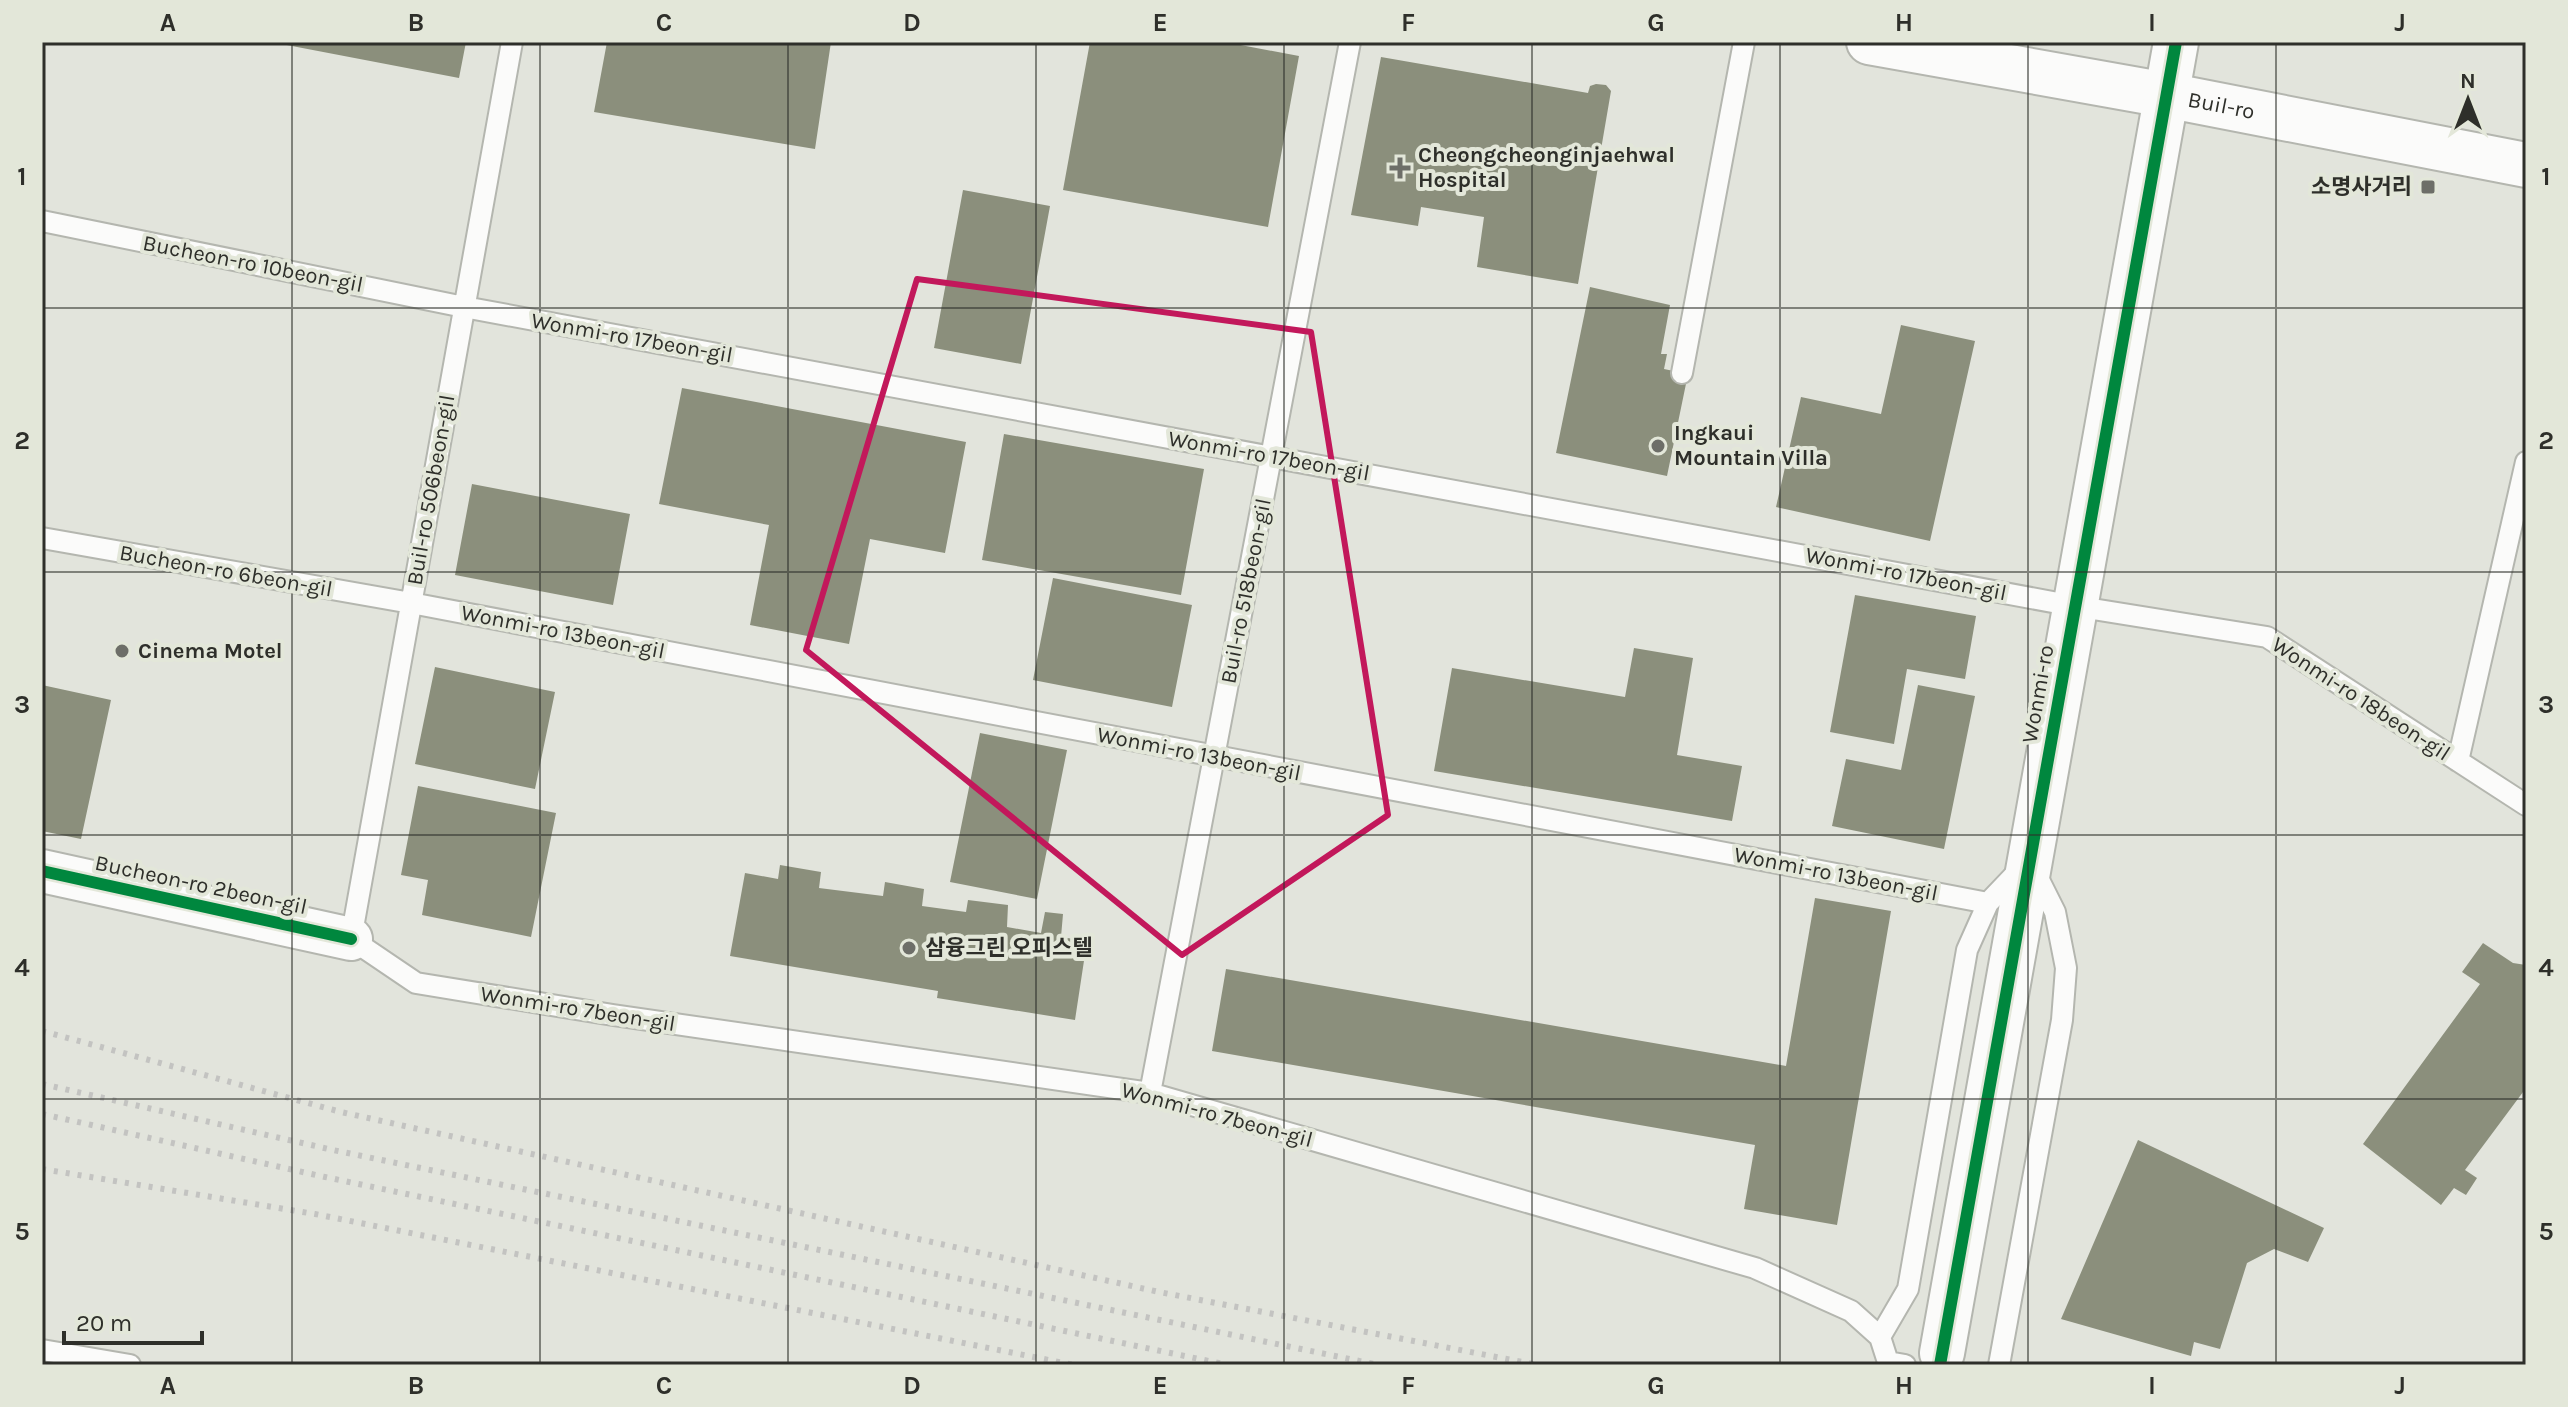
<svg xmlns="http://www.w3.org/2000/svg" width="2568" height="1407" font-family="Karla,'Noto Sans KR',sans-serif">
	<rect width="100%" height="100%" fill="#e2e4dc"/>
	<path fill="#8b8f7c" d="M271 42H466L459 78Z
		M607 42H831L815 149 594 112Z
		M1090 42H1225L1299 56 1268 227 1063 190Z
		M1381 57 1588 93 1590 86 1596 84 1606 85 1611 91 1578 284 1477 267 1484 217 1421 207 1418 226 1351 215Z
		M963 190 1050 206 1021 364 934 348Z
		M1590 287 1670 305 1661 354H1667L1664 369 1688 374 1667 476 1556 453Z
		M1901 325 1975 341 1930 541 1776 507 1801 397 1881 414Z
		M682 388 966 442 945 553 870 539 849 644 750 625 769 525 659 504Z
		M1004 434 1204 469 1181 595 982 560Z
		M472 484 630 514 613 605 455 575Z
		M1053 578 1192 605 1172 707 1033 680Z
		M1855 595 1976 616 1965 679 1907 669 1894 744 1830 732Z
		M1634 648 1693 658 1677 755 1742 766 1732 821 1434 771 1452 668 1625 697Z
		M435 667 555 692 535 789 415 764Z
		M42 685 111 700 81 839 42 831Z
		M1918 685 1975 696 1944 849 1832 826 1846 759 1901 770Z
		M980 733 1067 750 1037 899 950 882Z
		M418 786 556 813 531 937 422 915 428 880 401 875Z
		M780 865 821 872 819 888 883 896 885 882 924 889 922 906 966 912 968 900 1008 905 1007 927 1041 933 1045 912 1063 914 1061 937 1087 941 1075 1020 937 998 938 991 730 956 745 873 778 879Z
		M1815 898 1891 911 1837 1225 1744 1209 1755 1145 1212 1051 1226 969 1786 1066Z
		M2483 943 2513 963 2526 965V1088L2465 1170 2477 1178 2466 1195 2454 1188 2441 1205 2363 1144 2480 984 2462 972Z
		M2138 1140 2324 1228 2308 1262 2274 1249 2247 1263 2220 1349 2194 1342 2191 1356 2061 1319Z"/>
	<g fill="none" stroke-linecap="round" stroke-linejoin="round">
		<g stroke="#b4b6af" stroke-width="24">
			<path id="lane" d="M512 42 351 939 416 983 613 1015 1150 1093 1755 1268 1851 1311 1880 1337 1888 1362 1905 1365
				M42 221 464 307 2074 606 2267 637 2526 805
				M1682 373 1744 42
				M42 538 411 603 1988 903
				M2458 761 2526 462
				M1150 1093 1350 42
				M1880 1337 1908 1289 1967 950 1988 903 2029 860 2055 912 2066 968 2062 1020 1999 1365
				M42 1350 130 1365"/>
		</g>
		<g stroke="#b4b6af" stroke-width="46">
			<path id="street" d="M42 871 351 939"/>
		</g>
		<g stroke="#b4b6af" stroke-width="48">
			<g id="secondary">
				<path id="s1" d="M1869 42 2166 95 2526 165"/>
				<path d="M1942 1353 2176 42"/>
			</g>
		</g>
		<use href="#lane" stroke="#fbfbfa" stroke-width="20"/>
		<use href="#street" stroke="#fbfbfa" stroke-width="42"/>
		<use href="#secondary" stroke="#fbfbfa" stroke-width="44"/>
		<path stroke="#c3c3c1" stroke-width="6" stroke-dasharray="4 8" stroke-linecap="butt" d="M42 1031 341 1112 1159 1292 1538 1365
			M42 1084 333 1150 1379 1365
			M42 1114 325 1177 1228 1365
			M42 1169 315 1214 1074 1365"/>
		<g stroke="#e3e7d9" stroke-width="17">
			<path id="cycleway" d="M42 871 351 939
				M1940 1365 2176 42"/>
		</g>
		<use href="#cycleway" stroke="#00873e" stroke-width="12"/>
	</g>
	<path fill="none" stroke="#c2185b" stroke-width="6" stroke-linejoin="round" d="M917 279 1311 332 1388 815 1182 955 806 650Z"/>
	<path fill="none" stroke="#2e2f2a" stroke-width="2" stroke-opacity="0.55" d="M292 42V1365M540 42V1365M788 42V1365M1036 42V1365M1284 42V1365M1532 42V1365M1780 42V1365M2028 42V1365M2276 42V1365M42 308H2526M42 572H2526M42 835H2526M42 1099H2526"/>
	<g fill="#6d6e68" stroke="#e3e7d9" stroke-width="3">
		<path d="M1396 156h8v8h8v8h-8v8h-8v-8h-8v-8h8z"/>
		<rect x="2420" y="179" width="16" height="16" rx="4"/>
		<circle cx="1658" cy="446" r="8"/>
		<circle cx="122" cy="651" r="8"/>
		<circle cx="909" cy="948" r="8"/>
	</g>
	<g text-anchor="middle" dominant-baseline="central" stroke-width="8" stroke-linejoin="round" paint-order="stroke">
		<g font-size="22" fill="#2e2f2a" stroke="#e3e7d9">
			<text stroke="none"><textPath href="#s1" startOffset="358">Buil-ro</textPath></text>
			<text transform="translate(253 264) rotate(11)">Bucheon-ro 10beon-gil</text>
			<text transform="translate(632 338) rotate(10)">Wonmi-ro 17beon-gil</text>
			<text transform="translate(1269 456) rotate(10)">Wonmi-ro 17beon-gil</text>
			<text transform="translate(431 490) rotate(-80)">Buil-ro 506beon-gil</text>
			<text transform="translate(226 571) rotate(10)">Bucheon-ro 6beon-gil</text>
			<text transform="translate(1906 574) rotate(11)">Wonmi-ro 17beon-gil</text>
			<text transform="translate(1246 591) rotate(-79)">Buil-ro 518beon-gil</text>
			<text transform="translate(563 632) rotate(11)">Wonmi-ro 13beon-gil</text>
			<text transform="translate(2038 694) rotate(-80)">Wonmi-ro</text>
			<text transform="translate(2361 699) rotate(33)">Wonmi-ro 18beon-gil</text>
			<text transform="translate(1199 754) rotate(11)">Wonmi-ro 13beon-gil</text>
			<text transform="translate(1836 874) rotate(11)">Wonmi-ro 13beon-gil</text>
			<text transform="translate(201 885) rotate(12)">Bucheon-ro 2beon-gil</text>
			<text transform="translate(578 1009) rotate(9)">Wonmi-ro 7beon-gil</text>
			<text transform="translate(1217 1115) rotate(15)">Wonmi-ro 7beon-gil</text>
		</g>
		<g font-size="22" font-weight="bold" fill="#2e2f2a" stroke="#e3e7d9" text-anchor="start">
			<text x="1418" y="155">Cheongcheonginjaehwal<tspan x="1418" dy="25">Hospital</tspan></text>
			<text x="2412" y="187" text-anchor="end">소명사거리</text>
			<text x="1674" y="433">Ingkaui<tspan x="1674" dy="25">Mountain Villa</tspan></text>
			<text x="138" y="651">Cinema Motel</text>
			<text x="925" y="948">삼융그린 오피스텔</text>
		</g>
	</g>
	<rect width="2568" height="1407" fill="none" stroke="#e3e7d9" stroke-width="88"/>
	<g transform="translate(2468 100)" stroke="#e3e7d9" stroke-width="6" paint-order="stroke">
	<path d="M0-6L14 30L0 20L-14 30Z" fill="#2e2f2a"/>
	<text y="-12" font-size="22" font-weight="bold" text-anchor="middle" fill="#2e2f2a">N</text>
	</g>
	<path d="M64 1331v12h138v-12" fill="none" stroke="#2e2f2a" stroke-width="4"/>
	<text x="76" y="1331" font-size="24" fill="#2e2f2a" stroke="#e3e7d9" stroke-width="6" paint-order="stroke">20 m</text>
	<rect x="44" y="44" width="2480" height="1319" fill="none" stroke="#2e2f2a" stroke-width="3"/>
	<g font-size="26" text-anchor="middle" font-weight="bold" fill="#2e2f2a">
		<text x="168" y="31">A</text>
		<text x="416" y="31">B</text>
		<text x="664" y="31">C</text>
		<text x="912" y="31">D</text>
		<text x="1160" y="31">E</text>
		<text x="1408" y="31">F</text>
		<text x="1656" y="31">G</text>
		<text x="1904" y="31">H</text>
		<text x="2152" y="31">I</text>
		<text x="2400" y="31">J</text>
		<text x="22" y="185">1</text>
		<text x="2546" y="185">1</text>
		<text x="22" y="449">2</text>
		<text x="2546" y="449">2</text>
		<text x="22" y="713">3</text>
		<text x="2546" y="713">3</text>
		<text x="22" y="976">4</text>
		<text x="2546" y="976">4</text>
		<text x="22" y="1240">5</text>
		<text x="2546" y="1240">5</text>
		<text x="168" y="1394">A</text>
		<text x="416" y="1394">B</text>
		<text x="664" y="1394">C</text>
		<text x="912" y="1394">D</text>
		<text x="1160" y="1394">E</text>
		<text x="1408" y="1394">F</text>
		<text x="1656" y="1394">G</text>
		<text x="1904" y="1394">H</text>
		<text x="2152" y="1394">I</text>
		<text x="2400" y="1394">J</text>
	</g>
</svg>
